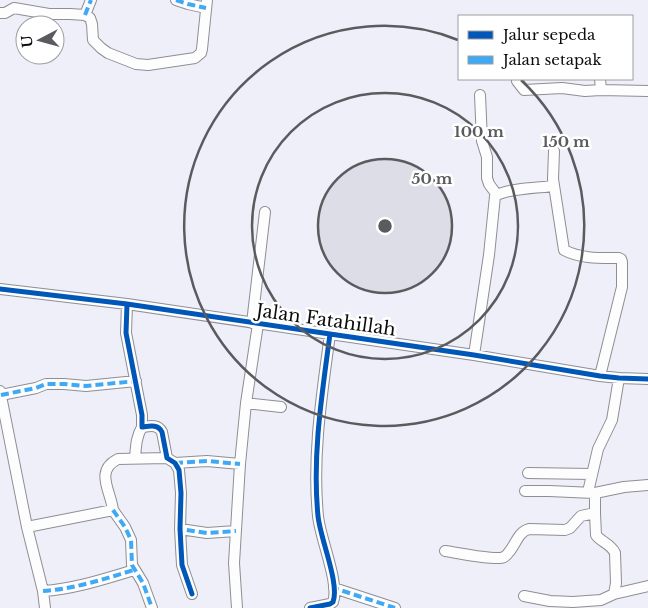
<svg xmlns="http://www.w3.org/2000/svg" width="648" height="608" font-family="'Libre Baskerville',serif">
	<rect width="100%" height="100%" fill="#efeffa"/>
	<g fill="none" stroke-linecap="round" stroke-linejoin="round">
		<g stroke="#8e8e93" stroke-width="12">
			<path id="minor" d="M176 0 188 4 206 8
				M0 13H5L14 8 49 14H70L85 15 90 18 92 24 93 40 101 48 108 53 136 64 148 65 195 58 201 53 202 49 207 0
				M85 15 91 0
				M600 79 601 90 648 91
				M517 81 524 90 562 88 585 91 601 90
				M480 95 482 141 487 157V178L489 184 497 195
				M554 151 553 179 564 250C581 259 600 258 619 258L621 259 622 262V287L600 376
				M0 289 127 304 330 334 474 355 600 376 619 378 648 379
				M127 304 126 333 142 415V427C150 426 158 424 162 432L167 458 175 463 179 470 181 493 180 529 182 565 192 594
				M252 323 265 212
				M474 355 489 255 495 196C508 188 538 188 554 186
				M0 391 27 527 43 591 45 608
				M1 395 36 388 46 384H64L86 386 136 381
				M246 403 281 407
				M135 458C136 447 136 437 142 427
				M175 463 207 461 240 464
				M528 473 592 474
				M525 491H549L594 493
				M588 492 598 449 612 420 619 378
				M113 510 125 527 131 540 132 565 143 583 152 608
				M595 513 596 535C601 542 611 544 615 553L616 583 614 594
				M27 527 113 510C111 491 94 471 118 459L167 458
				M180 529 207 533 236 531
				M445 551C459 553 486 559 500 558 504 558 507 555 509 552 516 544 518 532 529 529L565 530 570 528 581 516 595 513V493L624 487 648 485
				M334 588 395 608
				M43 591C74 589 104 579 134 570
				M524 596 550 601 573 602 601 600 614 594 648 586
				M237 608 234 563 240 464 246 403 258 324
				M310 608 330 604 333 602C340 584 320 538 318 516 312 456 322 394 330 334"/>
		</g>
		<use href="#minor" stroke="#fdfdfe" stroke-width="10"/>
		<path stroke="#3fa9f5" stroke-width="4" stroke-dasharray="8 4" stroke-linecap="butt" d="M176 0 188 4 206 8
			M85 15 91 0
			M1 395 36 388 46 384H64L86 386 136 381
			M175 463 207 461 240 464
			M113 510 125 527 131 540 132 565 143 583 152 608
			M181 534 180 529 207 533 236 531
			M43 591C74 589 104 579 134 570
			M335 591 334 588 395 608"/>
		<g stroke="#fff" stroke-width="8">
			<path id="cycleway" d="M0 289 127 304 330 334 474 355 600 376 619 378 648 379
				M127 304 126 333 142 415V427C150 426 158 424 162 432L167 458 175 463 179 470 181 493 180 529 182 565 192 594
				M310 608 330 604 333 602C340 584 320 538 318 516 312 456 322 394 330 334"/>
		</g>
		<use href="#cycleway" stroke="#0057b8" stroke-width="5"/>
	</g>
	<circle cx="385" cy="226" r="67" fill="#5b5b5f" fill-opacity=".12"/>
	<g fill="none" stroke="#5b5b5f" stroke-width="2.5">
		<circle cx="385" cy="226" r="67"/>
		<circle cx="385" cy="226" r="133"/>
		<path d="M521 80A200 200 0 1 1 458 40"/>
	</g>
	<g text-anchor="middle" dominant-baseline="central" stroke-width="5" stroke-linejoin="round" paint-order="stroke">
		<g font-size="18" fill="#0c0c0c" stroke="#fff">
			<text transform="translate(326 320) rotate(8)">Jalan Fatahillah</text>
		</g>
	</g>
	<circle cx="385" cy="226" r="8" fill="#5b5b5f" stroke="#fff" stroke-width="2.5"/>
	<g font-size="15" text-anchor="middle" font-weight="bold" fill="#5b5b5f" stroke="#fff" stroke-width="5" stroke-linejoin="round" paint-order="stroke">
		<text x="479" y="137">100 m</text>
		<text x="566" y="147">150 m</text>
		<text x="432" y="184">50 m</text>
	</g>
	<rect x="458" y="15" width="175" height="65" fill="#ffffff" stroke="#9e9e9e"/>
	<rect x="468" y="31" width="25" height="8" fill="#0057b8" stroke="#9e9e9e"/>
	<text x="503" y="40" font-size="15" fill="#0c0c0c">Jalur sepeda</text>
	<rect x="468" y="56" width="25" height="8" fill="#3fa9f5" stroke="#9e9e9e"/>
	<text x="503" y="65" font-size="15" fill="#0c0c0c">Jalan setapak</text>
	<g transform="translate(40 40) rotate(264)"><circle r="24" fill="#ffffff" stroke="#9e9e9e"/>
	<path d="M0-4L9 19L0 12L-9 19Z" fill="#5b5b5f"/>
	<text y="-8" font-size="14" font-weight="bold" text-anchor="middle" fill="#0c0c0c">U</text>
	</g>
</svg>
